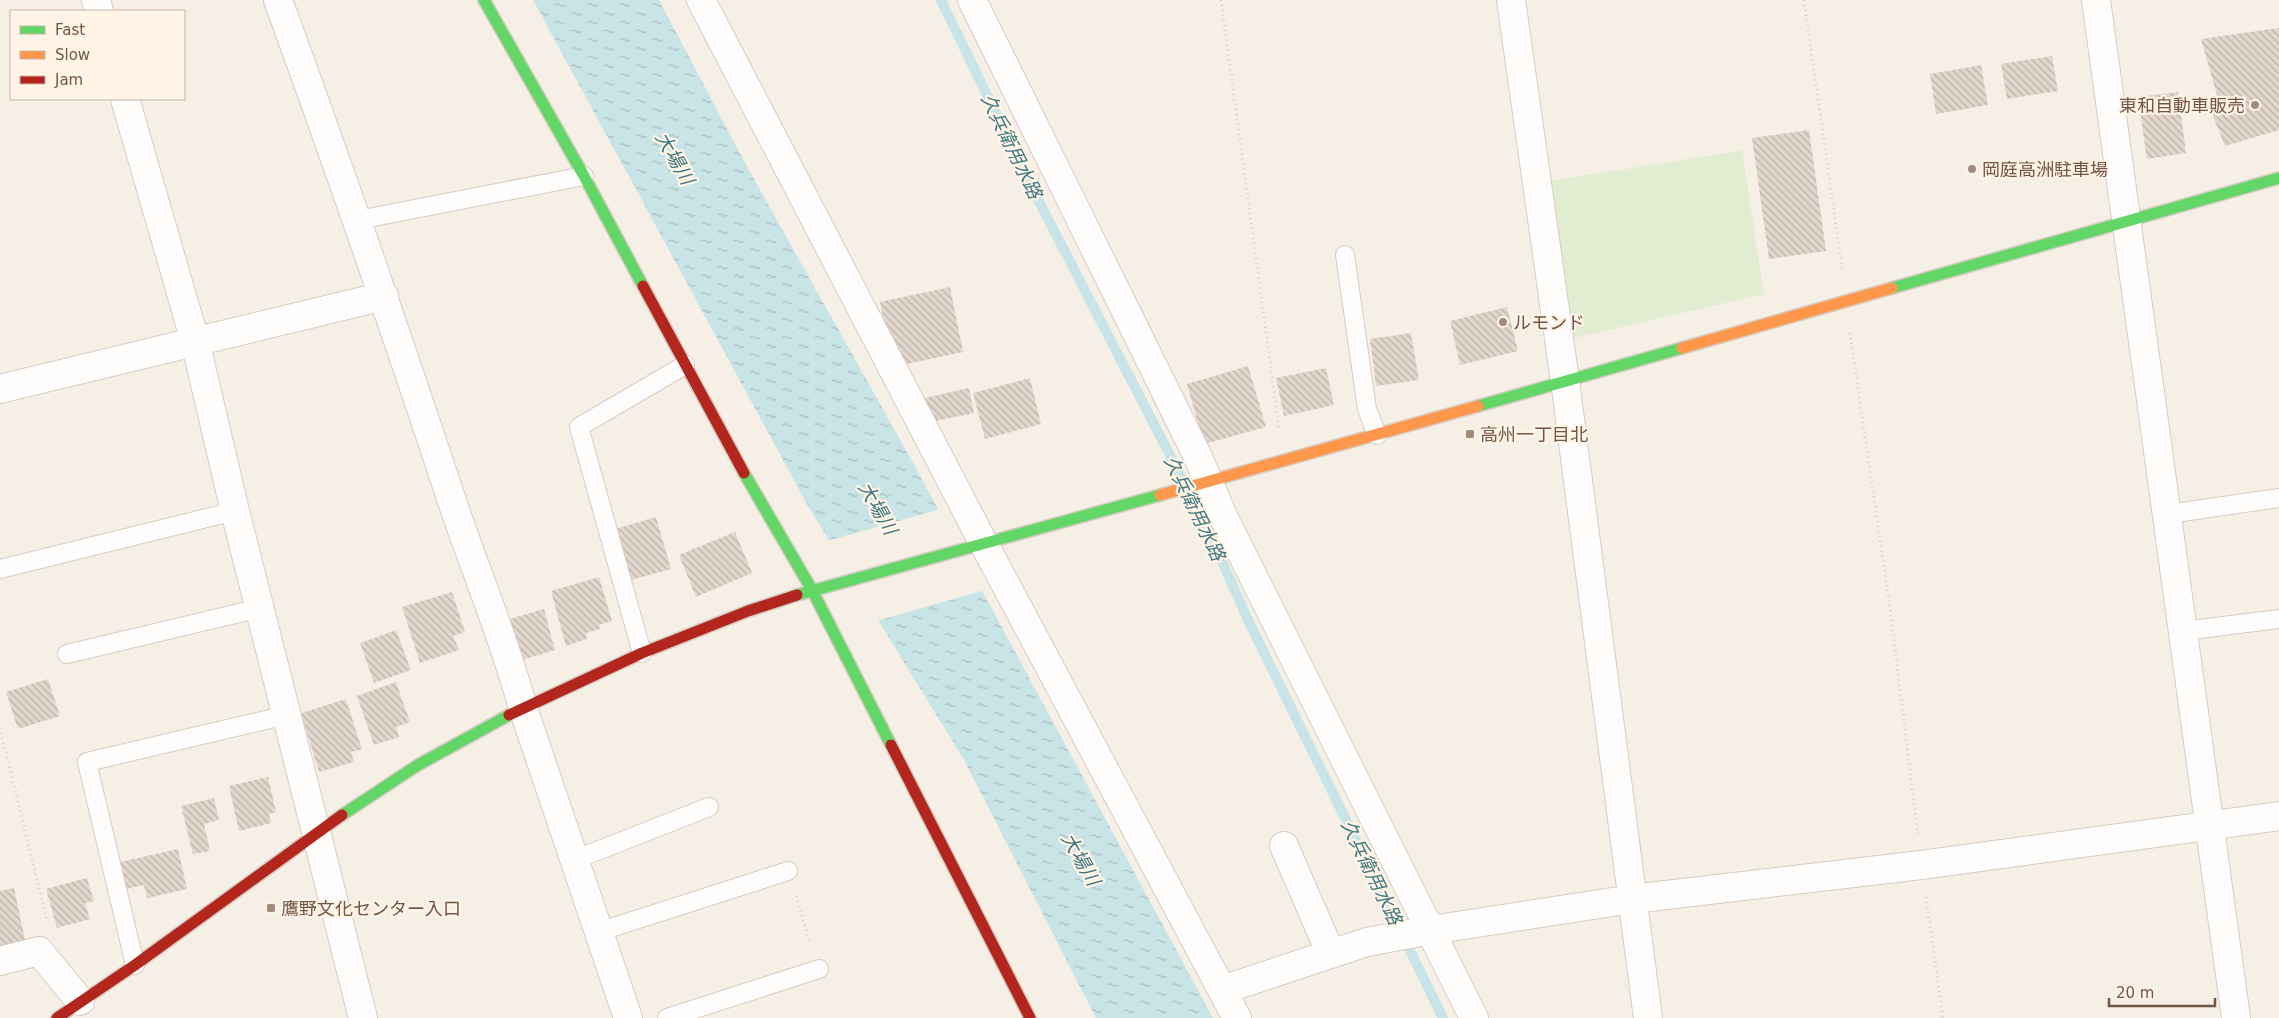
<svg xmlns="http://www.w3.org/2000/svg" width="2279" height="1018" font-family="'DejaVu Sans','Noto Sans JP',sans-serif">
	<defs>
		<pattern id="water-ripples" width="26" height="14" patternUnits="userSpaceOnUse" patternTransform="scale(1.25)"><rect width="26" height="14" fill="#c8e4e6"/><path d="M2 4q2-2 4 0t4 0M15 11q2-2 4 0t4 0" fill="none" stroke="#a7bcbc"/></pattern>
		<pattern id="building-back-hatch" width="6" height="6" patternUnits="userSpaceOnUse" patternTransform="scale(1.25)"><rect width="6" height="6" fill="#e2d7cd"/><path d="M-1 5l2 2M0 0l6 6M5-1l2 2" fill="none" stroke="#bcb1a8"/></pattern>
	</defs>
	<rect width="100%" height="100%" fill="#f6efe5"/>
	<path fill="#e2ecd0" d="M1742 150 1764 294 1570 339 1552 181Z"/>
	<path fill="url(#water-ripples)" d="M533 0H659L745 163 912 461 1213 1018H1096L964 760 808 506Z"/>
	<path fill="#f6efe5" d="M941 509 985 590 876 621 827 541Z"/>
	<g fill="none" stroke-linecap="round" stroke-linejoin="round">
		<path stroke="#c8e4e6" stroke-width="10" d="M941 0 1033 190 1204 521 1248 620 1443 1018"/>
	</g>
	<path fill="url(#building-back-hatch)" d="M2279 28V130L2225 146 2211 111 2221 109 2201 39Z
		M2052 56 2058 91 2007 99 2001 64Z
		M1981 65 1988 105 1936 114 1930 74Z
		M2178 92 2186 153 2147 159 2138 97Z
		M1809 130 1826 251 1769 259 1752 138Z
		M950 287 963 352 893 367 880 302Z
		M1507 307 1518 351 1460 365 1450 321Z
		M1411 333 1419 380 1376 386 1370 339Z
		M1248 366 1266 427 1204 444 1187 384Z
		M1326 368 1334 405 1284 416 1276 378Z
		M1030 378 1041 424 985 439 973 393Z
		M969 388 974 413 926 423 920 399Z
		M656 517 671 569 627 581 612 530Z
		M735 532 752 573 696 597 679 555Z
		M599 577 612 621 599 625 600 629 586 633 587 639 566 646 551 591Z
		M452 592 465 632 453 636 459 650 420 663 402 607Z
		M544 609 555 650 522 660 510 619Z
		M396 630 411 670 374 683 360 643Z
		M48 679 60 716 18 729 6 692Z
		M396 682 410 722 396 727 399 737 374 745 357 696Z
		M346 699 362 749 351 752 354 762 319 772 301 713Z
		M268 777 276 812 269 814 271 823 239 831 229 786Z
		M214 798 219 820 204 824 210 851 193 854 181 806Z
		M178 849 187 889 147 898 144 885 126 889 120 862Z
		M87 878 94 901 85 903 90 919 57 928 46 889Z
		M14 888 26 944 0 949V891Z"/>
	<g fill="none" stroke-linecap="round" stroke-linejoin="round">
		<g stroke="#d7ccc4" stroke-width="20">
			<path id="lane" d="M358 220 584 176
				M1345 255 1367 409 1377 435
				M2168 514 2279 498
				M0 569 235 511
				M2184 631 2279 619
				M642 653 579 427 685 365
				M67 654 260 608
				M574 860 709 807
				M598 932 788 871
				M135 965 87 762 287 715
				M667 1018 819 969"/>
		</g>
		<g stroke="#d7ccc4" stroke-width="30">
			<path id="street" d="M96 0 99 11
				M278 0C339 167 397 335 453 504 476 572 504 638 523 708L628 1018
				M701 0 984 544 1237 1018
				M972 0 1197 455 1223 516 1474 1018
				M1511 0 1565 381 1648 1018
				M2096 0 2236 1018
				M125 99 195 341 235 511 363 1018
				M0 389 384 296
				M1284 846 1331 954
				M0 961 39 951 80 1001
				M1222 990 1367 942 1431 930 1632 899 1921 865 2279 816"/>
		</g>
		<g stroke="#d6cbc2" stroke-width="14">
			<path id="fast" d="M484 0 584 176 643 286
				M1892 288 2279 178
				M1478 406 1682 348
				M744 473 812 590 891 745
				M797 595 1160 495
				M342 815 418 765 509 715"/>
		</g>
		<g stroke="#d6cbc2" stroke-width="14">
			<path id="slow" d="M1682 348 1892 288
				M1160 495 1478 406"/>
		</g>
		<g stroke="#d6cbc2" stroke-width="14">
			<path id="jam" d="M643 286 744 473
				M509 715 642 653 748 611 797 595
				M891 745 1030 1018
				M57 1018 135 965 342 815"/>
		</g>
		<path stroke="#d7cec9" stroke-width="3" stroke-dasharray="1 4" stroke-linecap="butt" d="M1221 0 1279 428
			M1804 0 1842 268
			M1850 333 1889 601 1918 834
			M0 728 47 921
			M796 896 810 943
			M1926 897 1943 1018"/>
		<use href="#lane" stroke="#fefdfb" stroke-width="18"/>
		<use href="#street" stroke="#fefdfb" stroke-width="28"/>
		<use href="#fast" stroke="#63d668" stroke-width="11"/>
		<use href="#slow" stroke="#ff974d" stroke-width="11"/>
		<use href="#jam" stroke="#b3261e" stroke-width="11"/>
	</g>
	<g fill="#a18b7e" stroke="#fff4e6" stroke-width="2">
		<circle cx="2255" cy="105" r="5"/>
		<circle cx="1972" cy="169" r="5"/>
		<circle cx="1503" cy="322" r="5"/>
		<rect x="1465" y="429" width="10" height="10" rx="2.5"/>
		<rect x="266" y="903" width="10" height="10" rx="2.5"/>
	</g>
	<g text-anchor="middle" dominant-baseline="central" stroke-width="4.5" stroke-linejoin="round" paint-order="stroke">
		<g font-size="18" fill="#735547" stroke="#fff4e6" text-anchor="start">
			<text x="2245" y="105" text-anchor="end">東和自動車販売</text>
			<text x="1982" y="169">岡庭高洲駐車場</text>
			<text x="1513" y="322">ルモンド</text>
			<text x="1480" y="434">高州一丁目北</text>
			<text x="281" y="908">鷹野文化センター入口</text>
		</g>
		<g font-size="19" font-style="italic" fill="#3e7780" stroke="#fff4e6">
			<text transform="translate(1012 146) rotate(64)">久兵衛用水路</text>
			<text transform="translate(675 158) rotate(60)">大場川</text>
			<text transform="translate(878 508) rotate(60)">大場川</text>
			<text transform="translate(1195 508) rotate(64)">久兵衛用水路</text>
			<text transform="translate(1081 859) rotate(60)">大場川</text>
			<text transform="translate(1372 872) rotate(64)">久兵衛用水路</text>
		</g>
	</g>
	<rect x="10" y="10" width="175" height="90" fill="#fff4e6" stroke="#c7b4a6"/>
	<rect x="20" y="26" width="25" height="8" fill="#63d668" stroke="#c7b4a6"/>
	<text x="55" y="35" font-size="15" fill="#735547">Fast</text>
	<rect x="20" y="51" width="25" height="8" fill="#ff974d" stroke="#c7b4a6"/>
	<text x="55" y="60" font-size="15" fill="#735547">Slow</text>
	<rect x="20" y="76" width="25" height="8" fill="#b3261e" stroke="#c7b4a6"/>
	<text x="55" y="85" font-size="15" fill="#735547">Jam</text>
	<path d="M2109 998v8h106v-8" fill="none" stroke="#735547" stroke-width="2.5"/>
	<text x="2116" y="998" font-size="15" fill="#735547" stroke="#fff4e6" stroke-width="4" paint-order="stroke">20 m</text>
</svg>
